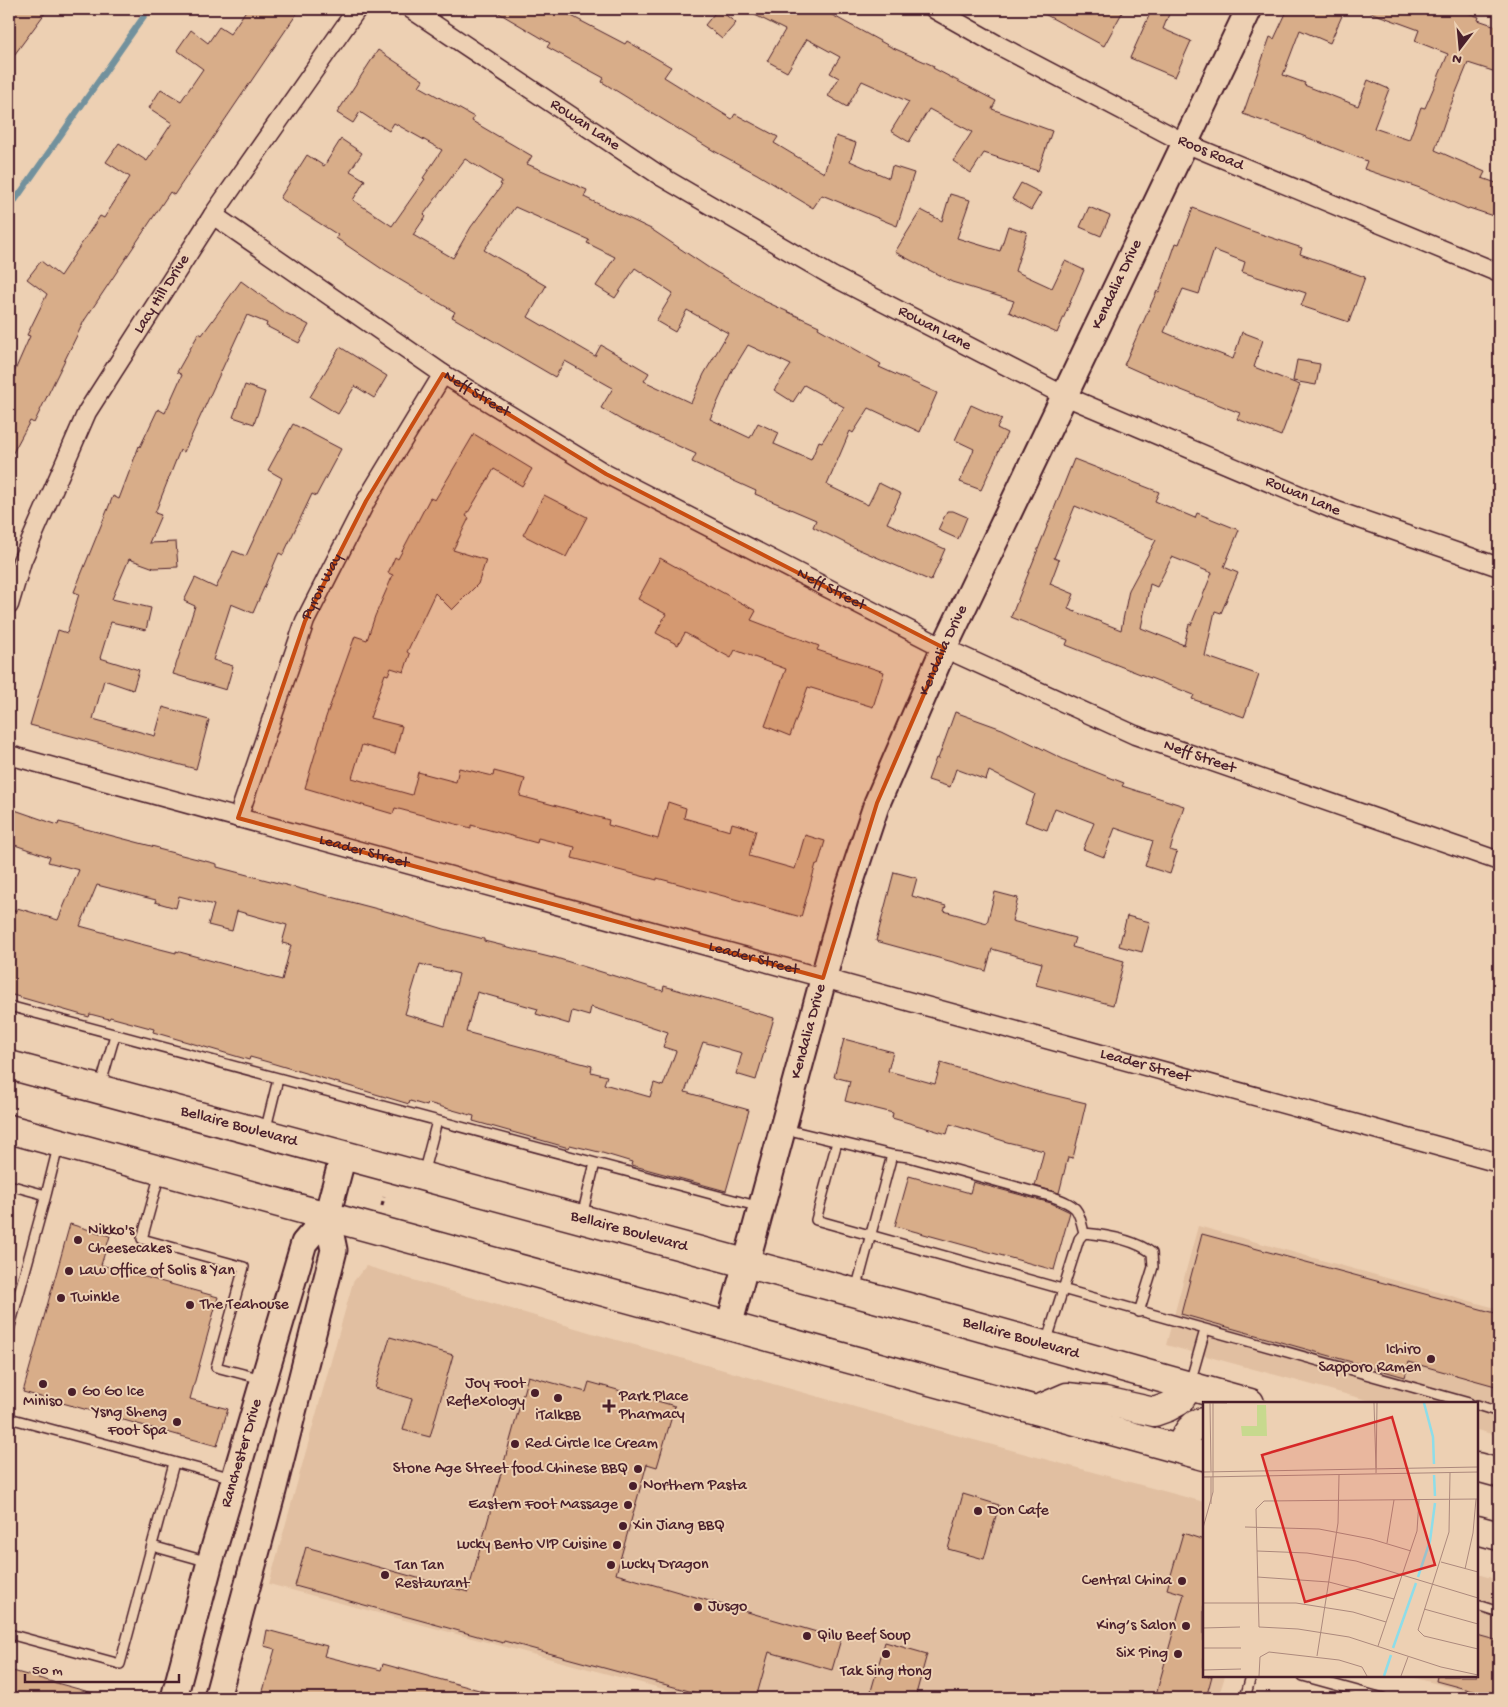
<svg xmlns="http://www.w3.org/2000/svg" width="1508" height="1707" font-family="'Gochi Hand',sans-serif">
	<rect width="100%" height="100%" fill="#edd0b3"/>
	<filter id="ink" filterUnits="userSpaceOnUse"><feTurbulence type="fractalNoise" baseFrequency=".02" numOctaves="2"/><feDisplacementMap in="SourceGraphic" scale="10" xChannelSelector="R" yChannelSelector="G"/><feConvolveMatrix kernelMatrix="1 2 1 2 8 2 1 2 1" color-interpolation-filters="sRGB"/></filter>
	<g filter="url(#ink)">
		<path fill="#e1bfa1" d="M1198 1226 1499 1309V1436L1477 1430V1403H1378L1166 1345Z
			M366 1266 599 1335 937 1430 1204 1502V1676H1225L1218 1698H698L269 1584 353 1282Z
			M1477 1574 1499 1580V1698H1490L1408 1676H1477Z"/>
		<g fill="none" stroke-linecap="round" stroke-linejoin="round">
			<path stroke="#72919d" stroke-width="6" d="M9 209 149 9"/>
		</g>
		<path fill="#d8ad89" stroke="#4a1f2b" fill-rule="evenodd" d="M9 9H48L9 62Z
			M247 9H300L174 195 170 192 84 321 34 423 30 421 9 460V384L30 336 27 335 47 294 27 279 41 261 60 276 100 216 104 218 130 177 106 162 119 143 147 161 172 123 149 108 161 89 181 101 203 69 177 50 191 30 208 43 219 27 230 34Z
			M492 9H558L625 44 627 41 671 67 664 77 732 119 735 114 778 137 774 143 824 173 836 136 856 143 850 161 889 178 892 166 914 173 897 226 822 195 813 208 757 174 714 151 602 82 604 78 547 47 550 43Z
			M718 9 736 23 722 39 705 25Z
			M743 9H821L891 47 934 66 933 68 996 101 992 109 1052 131 1038 171 984 153 971 173 953 161 972 132 929 109 909 142 891 131 909 102 862 81 847 107 828 96 839 78 830 73 840 57 807 39 787 72 767 61 785 30Z
			M1035 9H1124L1104 46Z
			M1152 9H1157L1169 14 1163 29 1191 41 1175 77 1130 58Z
			M1288 9H1345L1330 43 1300 30 1283 75 1305 83 1304 85 1358 106 1368 80 1389 89 1374 128 1409 140 1421 107 1425 108 1448 54 1415 41 1419 30 1367 11V9H1458L1479 17 1478 20 1499 27V73L1468 63 1448 112 1435 150 1485 172 1482 178 1499 184V218L1469 208 1468 209 1420 188 1364 169 1367 161 1288 130 1243 114 1270 37 1274 39Z
			M378 50 423 80 419 86 474 117 472 121 532 156 527 164 587 190 584 197 651 229 709 268 763 299 762 300 819 326 818 328 881 364 879 367 937 393 920 432 869 408 853 433 850 431 827 485 868 505 879 483 901 494 887 523 945 549 931 581 851 546 813 527 816 520 755 494 756 491 692 462 696 454 623 421 601 408 613 388 565 361 555 377 452 317 455 312 385 271 336 238 338 235 280 198 307 155 324 166 341 139 362 153 350 171 365 180 353 200 392 226 425 179 423 178 442 150 394 123 389 131 360 112 353 123 337 113ZM465 159 502 181 500 184 502 185 471 227 453 258 413 235 426 216 424 214ZM515 207 589 240 587 243 615 257 596 286 615 298 635 268 673 293 656 321 675 332 687 310 728 333 704 374 691 403 644 381 649 373 601 345 595 356 528 317 546 286 484 250ZM748 345 791 365 774 390 793 402 804 385 844 407 822 442 819 441 811 460 774 444 779 433 758 423 750 438 710 419 733 368H734Z
			M1021 183 1041 193 1031 210 1012 199Z
			M950 194 970 200 957 238 1000 251 1008 226 1027 232 1015 271 1052 288 1065 261 1084 270 1057 333 1009 312 1014 301 952 282 895 252 921 210 942 221Z
			M1089 207 1110 216 1101 236 1080 227Z
			M1193 208 1246 229 1302 248 1300 254 1365 277 1349 322 1301 306 1306 293 1242 272 1245 262 1214 250 1199 294 1183 289 1164 332 1197 346V345L1233 359 1242 332 1263 340 1254 367 1300 385 1281 436 1237 419 1240 413 1171 386 1124 365 1157 291 1159 292 1176 243 1179 244Z
			M241 281 282 311 309 325 299 343 266 326 267 323 247 315 184 452 180 450 155 513 161 515 149 543 176 542 178 567 154 568 129 559 112 599 151 608 146 630 111 622 100 658 139 670 133 690 104 680 93 719 155 736 163 707 209 720 196 769 30 725 58 630 67 633 79 594 74 592 113 496 119 499 139 446 140 447 158 409 165 413 182 375 177 372 199 333 202 335Z
			M340 347 387 376 374 398 355 386 338 414 310 397Z
			M1297 360 1320 364 1316 385 1293 381Z
			M245 385 265 392 254 424 233 417Z
			M971 405 1002 419 997 428 1007 433 981 490 960 482 974 449 955 440Z
			M293 424 341 449 316 496 312 494 283 555 279 553 253 613 231 604 213 660 233 666 226 690 173 674 195 606 184 601 195 578 216 588 233 551 246 556 282 478 268 470Z
			M474 434 532 469 522 486 494 469 466 516 469 518 453 550 486 560 478 584 452 610 435 593 407 652 410 654 404 672 391 668 388 675 385 674 370 718 402 726 395 754 362 745 352 778 412 795 418 772 456 782 459 768 493 776 494 771 525 779 520 796 609 820 608 825 658 839 668 802 686 808 684 818 730 831 732 823 756 830 749 856 795 869 805 835 825 841 818 865 816 864 801 917 657 878V880L572 858 575 847 538 838 537 843 471 825V828L395 808 393 814 305 788 326 717 355 636 367 640 375 616 393 575 388 573 395 557 398 559 430 498 435 500Z
			M1074 459 1159 492 1155 501 1195 518 1197 513 1239 530 1224 567 1238 573 1221 613 1215 611 1205 656 1259 675 1244 717 1192 699 1194 695 1066 645 1068 640 1011 617ZM1075 506 1156 540 1129 590 1121 630 1068 609 1074 594 1050 584 1059 560 1054 558ZM1172 557 1212 573 1191 625 1189 624 1184 645 1141 628 1150 584 1157 587Z
			M544 495 587 517 566 557 523 535Z
			M947 511H953L967 517 958 539 938 530Z
			M660 558 756 611 751 620 819 646 817 650 884 672 873 707 808 687 790 736 765 726 786 669 735 650 731 658 685 633 678 645 656 633 666 614 638 599Z
			M955 712 1002 729 1065 760 1124 783 1122 786 1184 806 1170 850 1177 852 1170 874 1145 866 1153 841 1115 828 1104 857 1083 849 1094 823 1055 808 1047 830 1025 822 1035 794 989 771 986 780 956 769 950 787 928 780 936 758 938 759Z
			M9 808 58 825 59 822 159 848 158 849 217 864V867L389 912 444 929 484 939V941L553 958V957L663 991 664 986 774 1018 756 1080 736 1074 742 1053 703 1042 685 1092 749 1110 726 1191 631 1165 632 1162 599 1152 570 1145 569 1148 473 1121 474 1116 428 1103 427 1106 410 1101 409 1104 268 1062 250 1057 249 1060 215 1050 153 1032 154 1029 110 1017 109 1019 90 1014 89 1017 9 994V909L17 911V908L58 920 79 870 48 862 50 857 9 843ZM97 885 156 900 155 902 176 908 179 896 214 905 208 925 232 931 237 911 287 925 282 943 291 945 282 980 176 951V953L113 937V935L80 926ZM420 964 459 974 445 1026 405 1014ZM477 992 538 1009 536 1014 569 1024 572 1011 589 1016 591 1007 668 1032 663 1047 676 1051 663 1086 654 1083 650 1097 604 1084 607 1076 591 1072 592 1066 466 1032Z
			M894 872 917 878 912 896 946 906 944 911 987 923 995 892 1018 898 1012 921 1075 938 1072 947 1124 961 1113 1005 1036 985 1042 963 992 949 986 971 876 941Z
			M1127 916 1150 922 1142 952 1119 946Z
			M844 1039 893 1052 888 1071 935 1084 941 1063 1032 1090 1086 1103 1073 1158 1068 1157 1059 1193 1035 1186 1044 1151 1007 1142 950 1124 947 1134 892 1118 893 1113 845 1101 850 1081 834 1077Z
			M909 1176 970 1193 973 1182 1051 1203 1068 1211 1070 1212 1054 1270 895 1226Z
			M70 1224 110 1236 101 1265 218 1297 190 1399 228 1409 217 1446 23 1392Z
			M1202 1234 1499 1314V1387L1409 1362 1405 1377 1181 1314Z
			M390 1337 453 1355 430 1437 403 1430 412 1399 375 1388Z
			M528 1376 586 1392 589 1382 675 1406 657 1467 647 1464 616 1574 841 1639 832 1670 769 1652 756 1698H715L504 1641 503 1643 295 1586 306 1547 468 1592Z
			M963 1494 999 1505 984 1559 948 1549Z
			M1183 1533 1204 1540V1676H1212L1206 1698H1155L1184 1594 1167 1589Z
			M267 1630 327 1646 324 1656 381 1670 383 1664 490 1693 489 1698H261L275 1649 264 1646Z
			M1477 1635 1499 1641V1698L1436 1681 1437 1676H1477Z
			M885 1642 927 1654 915 1698H869Z
			M9 1670 93 1693 92 1698H9Z"/>
		<g fill="none" stroke-linecap="round" stroke-linejoin="round">
			<g stroke="#4a1f2b" stroke-width="12">
				<path id="lane" d="M9 1006 760 1207
					M100 1087 115 1035
					M785 1129 892 1155 909 1157 1053 1197C1078 1206 1078 1208 1084 1233
					M265 1132 278 1079
					M837 1142 816 1220 1469 1403
					M160 1173 142 1239 244 1267 216 1367 262 1379
					M423 1174 437 1121
					M9 1185 46 1195 9 1330
					M46 1195 58 1147
					M582 1216 595 1163
					M856 1290 892 1155
					M1046 1343 1079 1239 1084 1233C1106 1235 1134 1239 1152 1253L1153 1267 1139 1312
					M1190 1383 1205 1330
					M1477 1405 1499 1412
					M9 1418 233 1478
					M152 1546 209 1562
					M1477 1605 1499 1612
					M9 1634 120 1664 174 1463
					M1303 1676 1383 1698
					M1245 1698 1251 1676"/>
			</g>
			<g stroke="#4a1f2b" stroke-width="21">
				<g id="street">
					<path id="s1" d="M411 9 662 177 832 276 1065 396 1337 511 1499 567"/>
					<path id="s2" d="M934 9 996 44 1185 143 1499 273"/>
					<path id="s3" d="M213 215 443 374 606 474 944 648 1135 735 1499 861"/>
					<path id="s4" d="M9 605 22 561 87 412 213 215 357 9"/>
					<path id="s5" d="M9 755 1499 1163"/>
					<path id="s6" d="M238 818 305 621 366 501 443 374"/>
				</g>
			</g>
			<g stroke="#4a1f2b" stroke-width="29">
				<g id="secondary">
					<path id="s7" d="M729 1326 845 899 877 803 944 648 1249 9"/>
					<path id="s8" d="M174 1698 210 1562 304 1243 327 1216 343 1156"/>
					<path d="M217 1698 273 1491 334 1250 327 1216"/>
				</g>
			</g>
			<g stroke="#4a1f2b" stroke-width="31">
				<g id="primary">
					<path id="s9" d="M9 1065 923 1311 1250 1403"/>
					<path d="M9 1129 1204 1456"/>
					<path d="M1037 1410 1067 1397 1105 1401 1154 1412 1168 1407 1179 1401 1189 1386"/>
					<path d="M1179 1449C1185 1438 1190 1423 1204 1422"/>
					<path d="M1477 1467 1499 1473"/>
					<path d="M1477 1530 1499 1536"/>
				</g>
			</g>
			<path stroke="#4a1f2b" stroke-width="3" stroke-dasharray="5 4" stroke-linecap="butt" d="M382 1206 384 1197"/>
			<use href="#lane" stroke="#edd0b3" stroke-width="9"/>
			<use href="#street" stroke="#edd0b3" stroke-width="18"/>
			<use href="#secondary" stroke="#edd0b3" stroke-width="25"/>
			<use href="#primary" stroke="#edd0b3" stroke-width="28"/>
		</g>
	</g>
	<path fill="#c84d12" fill-opacity="0.2" stroke="#c84d12" stroke-width="4" stroke-linejoin="round" d="M443 374 606 474 944 648 877 803 823 978 238 818 305 621 366 501Z"/>
	<g fill="#4a1f2b" stroke="#edd0b3" stroke-width="2">
		<circle cx="78" cy="1240" r="5"/>
		<circle cx="69" cy="1271" r="5"/>
		<circle cx="61" cy="1298" r="5"/>
		<circle cx="190" cy="1305" r="5"/>
		<circle cx="1431" cy="1359" r="5"/>
		<circle cx="43" cy="1384" r="5"/>
		<circle cx="72" cy="1392" r="5"/>
		<circle cx="535" cy="1393" r="5"/>
		<circle cx="558" cy="1398" r="5"/>
		<path d="M606.5 1398.5h5v5h5v5h-5v5h-5v-5h-5v-5h5z"/>
		<circle cx="177" cy="1422" r="5"/>
		<circle cx="515" cy="1444" r="5"/>
		<circle cx="638" cy="1469" r="5"/>
		<circle cx="633" cy="1486" r="5"/>
		<circle cx="628" cy="1505" r="5"/>
		<circle cx="978" cy="1511" r="5"/>
		<circle cx="623" cy="1526" r="5"/>
		<circle cx="617" cy="1545" r="5"/>
		<circle cx="611" cy="1565" r="5"/>
		<circle cx="385" cy="1575" r="5"/>
		<circle cx="1182" cy="1581" r="5"/>
		<circle cx="698" cy="1607" r="5"/>
		<circle cx="1186" cy="1626" r="5"/>
		<circle cx="807" cy="1636" r="5"/>
		<circle cx="886" cy="1654" r="5"/>
		<circle cx="1178" cy="1654" r="5"/>
	</g>
	<g text-anchor="middle" dominant-baseline="central" stroke-width="4" stroke-linejoin="round" paint-order="stroke">
		<g font-size="16" fill="#4a1f2b" stroke="#edd0b3">
			<text stroke="none"><textPath href="#s1" startOffset="209">Rowan Lane</textPath></text>
			<text stroke="none"><textPath href="#s2" startOffset="312">Roos Road</textPath></text>
			<text stroke="none"><textPath href="#s7" startOffset="1115">Kendalia Drive</textPath></text>
			<text stroke="none"><textPath href="#s4" startOffset="348">Lacy Hill Drive</textPath></text>
			<text stroke="none"><textPath href="#s1" startOffset="614">Rowan Lane</textPath></text>
			<text stroke="none"><textPath href="#s3" startOffset="319">Neff Street</textPath></text>
			<text stroke="none"><textPath href="#s1" startOffset="1019">Rowan Lane</textPath></text>
			<text stroke="none"><textPath href="#s6" startOffset="246">Pyron Way</textPath></text>
			<text stroke="none"><textPath href="#s3" startOffset="724">Neff Street</textPath></text>
			<text stroke="none"><textPath href="#s7" startOffset="710">Kendalia Drive</textPath></text>
			<text stroke="none"><textPath href="#s3" startOffset="1129">Neff Street</textPath></text>
			<text stroke="none"><textPath href="#s5" startOffset="368">Leader Street</textPath></text>
			<text stroke="none"><textPath href="#s5" startOffset="772">Leader Street</textPath></text>
			<text stroke="none"><textPath href="#s7" startOffset="305">Kendalia Drive</textPath></text>
			<text stroke="none"><textPath href="#s5" startOffset="1178">Leader Street</textPath></text>
			<text stroke="none"><textPath href="#s9" startOffset="238">Bellaire Boulevard</textPath></text>
			<text stroke="none"><textPath href="#s9" startOffset="642">Bellaire Boulevard</textPath></text>
			<text stroke="none"><textPath href="#s9" startOffset="1048">Bellaire Boulevard</textPath></text>
			<text stroke="none"><textPath href="#s8" startOffset="254">Ranchester Drive</textPath></text>
		</g>
		<g font-size="16" fill="#4a1f2b" stroke="#edd0b3" text-anchor="start">
			<text x="88" y="1231">Nikko's<tspan x="88" dy="18">Cheesecakes</tspan></text>
			<text x="79" y="1271">Law Office of Solis &amp; Yan</text>
			<text x="71" y="1298">Twinkle</text>
			<text x="200" y="1305">The Teahouse</text>
			<text x="1421" y="1350" text-anchor="end">Ichiro<tspan x="1421" dy="18">Sapporo Ramen</tspan></text>
			<text x="525" y="1384" text-anchor="end">Joy Foot<tspan x="525" dy="18">Reflexology</tspan></text>
			<text x="82" y="1392">Go Go Ice</text>
			<text x="619" y="1397">Park Place<tspan x="619" dy="18">Pharmacy</tspan></text>
			<text x="43" y="1402" text-anchor="middle">Miniso</text>
			<text x="167" y="1413" text-anchor="end">Ysng Sheng<tspan x="167" dy="18">Foot Spa</tspan></text>
			<text x="558" y="1416" text-anchor="middle">iTalkBB</text>
			<text x="525" y="1444">Red Circle Ice Cream</text>
			<text x="628" y="1469" text-anchor="end">Stone Age Street food Chinese BBQ</text>
			<text x="643" y="1486">Northern Pasta</text>
			<text x="618" y="1505" text-anchor="end">Eastern Foot Massage</text>
			<text x="988" y="1511">Don Cafe</text>
			<text x="633" y="1526">Xin Jiang BBQ</text>
			<text x="607" y="1545" text-anchor="end">Lucky Bento VIP Cuisine</text>
			<text x="621" y="1565">Lucky Dragon</text>
			<text x="395" y="1566">Tan Tan<tspan x="395" dy="18">Restaurant</tspan></text>
			<text x="1172" y="1581" text-anchor="end">Central China</text>
			<text x="708" y="1607">Jusgo</text>
			<text x="1176" y="1626" text-anchor="end">King’s Salon</text>
			<text x="817" y="1636">Qilu Beef Soup</text>
			<text x="1168" y="1654" text-anchor="end">Six Ping</text>
			<text x="886" y="1672" text-anchor="middle">Tak Sing Hong</text>
		</g>
	</g>
	<g transform="translate(1203 1402)">
		<rect width="275" height="275" fill="#edd0b3"/>
		<path d="M54 3H63L64 34H39L38 24H54Z" fill="#c7d98e"/>
		<path fill="none" stroke="#8ddde9" stroke-width="2.5" d="M221 1 230 35 231 62M231 73 232 94M215 175 227 139 232 101M190 246 213 181M181 274 188 253"/>
		<path fill="none" stroke="#ac897d" stroke-width="1" d="M0 1H24M7 1 8 69M171 1 173 66M0 70 275 65M173 71 174 1M247 71 246 130 215 228 221 234 275 247M0 75 275 70M275 97 61 99 53 107 56 225 95 227 146 235 238 265 275 273M8 102V75M42 125 116 127 168 137 208 149M0 126 10 90V1M184 141 191 98M54 149 104 151 153 159 275 196M238 160 275 170M262 167 270 131 273 97M54 175 126 180 191 197M0 201H93L150 210 183 220M221 207 275 222M0 226 37 225M175 244 214 129 216 98M0 246H38M114 254 135 121 136 73M0 268 38 267M56 274 57 255 66 250 136 258 159 265 164 274M198 274 205 255"/>
		<path fill="#d62828" fill-opacity="0.15" stroke="#d62828" stroke-width="2.5" d="M189 15 232 163 102 200 59 53Z"/>
		<rect width="275" height="275" fill="none" stroke="#4a1f2b" stroke-width="2.5"/>
	</g>
	<rect width="1508" height="1707" fill="none" stroke="#edd0b3" stroke-width="30"/>
	<rect x="15" y="15" width="1478" height="1677" fill="none" stroke="#4a1f2b" stroke-width="2" filter="url(#ink)"/>
	<g transform="translate(1460 48) rotate(196)" stroke="#edd0b3" stroke-width="4" paint-order="stroke">
	<path d="M0-4L9 19L0 12L-9 19Z" fill="#4a1f2b"/>
	<text y="-8" font-size="14" font-weight="bold" text-anchor="middle" fill="#4a1f2b">N</text>
	</g>
	<path d="M25 1674v8h154v-8" fill="none" stroke="#4a1f2b" stroke-width="2.5"/>
	<text x="32" y="1674" font-size="15" fill="#4a1f2b" stroke="#edd0b3" stroke-width="4" paint-order="stroke">50 m</text>
</svg>
